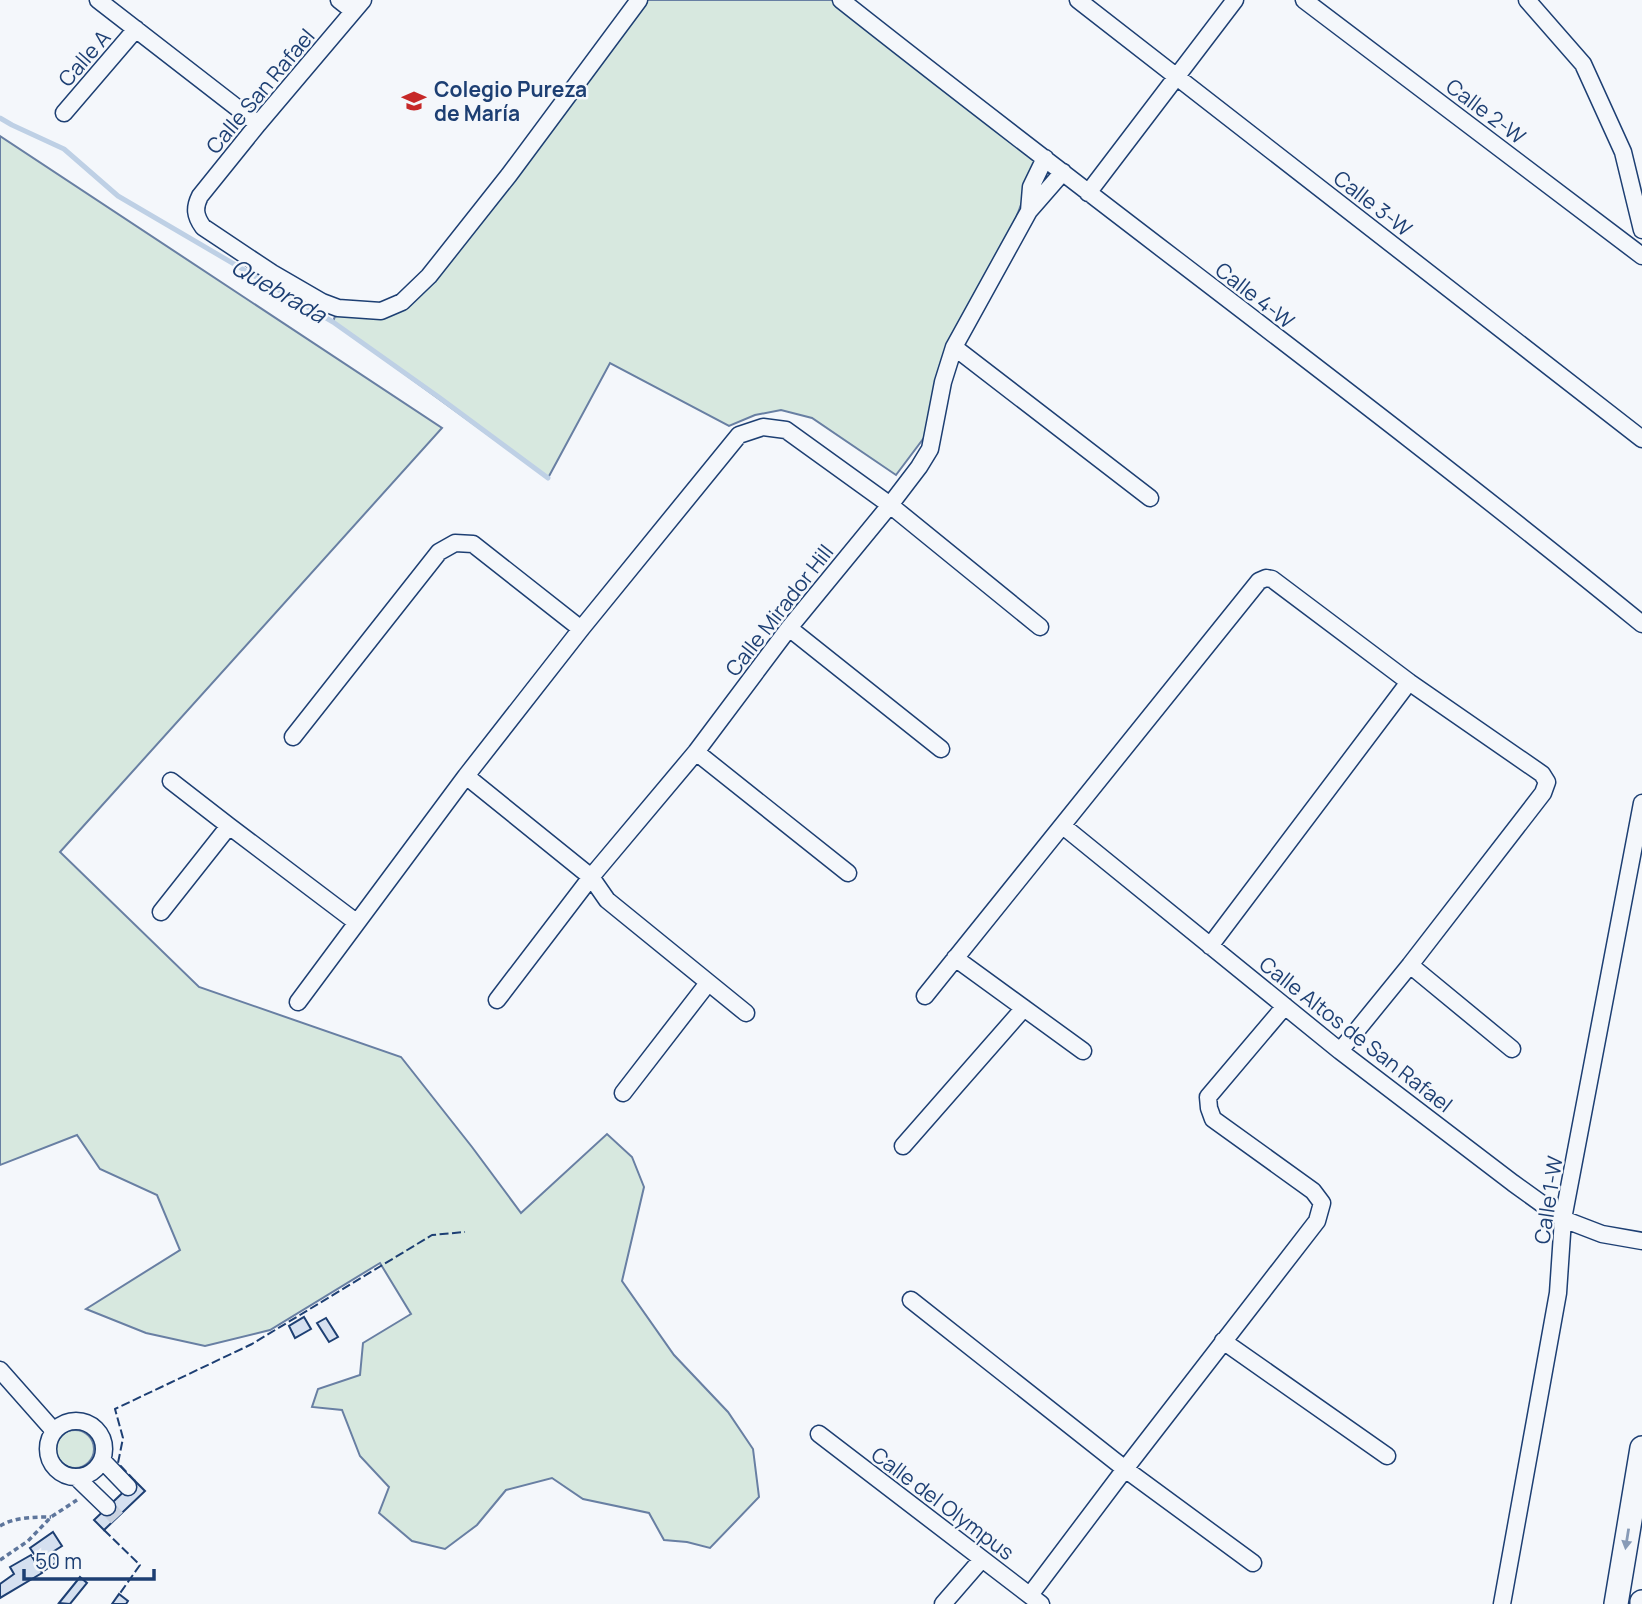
<svg xmlns="http://www.w3.org/2000/svg" width="1642" height="1604" font-family="Manrope,sans-serif">
	<rect width="100%" height="100%" fill="#f4f7fb"/>
	<path fill="#d7e8df" stroke="#687fa3" stroke-width="2" d="M639 0H843L1040 154 1013 226 951 346 932 427 896 475 812 418 781 410 755 415 729 426 610 363 548 478 333 322 338 308 402 302Z
		M0 136 442 428 60 852 199 987 401 1057 472 1147 521 1213 607 1134 632 1157 644 1187 622 1281 674 1355 728 1412 753 1449 759 1497 710 1548 687 1542 664 1540 649 1513 583 1499 552 1478 506 1490 477 1525 445 1549 412 1541 379 1513 389 1487 360 1456 342 1410 312 1407 318 1389 360 1375 363 1343 411 1314 380 1263 270 1330 205 1346 146 1333 86 1309 180 1250 157 1195 100 1169 77 1135 0 1165Z
		M56 1449a19 19 0 1 1 38 0a19 19 0 1 1-38 0Z"/>
	<g fill="none" stroke-linecap="round" stroke-linejoin="round">
		<path stroke="#bed0e5" stroke-width="5" d="M0 118 12 125 64 149 118 196 333 322 440 398 548 478"/>
	</g>
	<path fill="#d5e0f0" stroke="#1d3f73" stroke-width="2" d="M304 1317 311 1329 295 1338 289 1326Z
		M326 1318 338 1337 329 1342 317 1323Z
		M135 1481 145 1491 104 1530 94 1520Z
		M53 1532 62 1546 51 1553 57 1562 45 1570 30 1548Z
		M31 1555 42 1573 0 1598V1584L14 1574 10 1567Z
		M80 1577 87 1583 70 1604 59 1603Z
		M119 1594 128 1601 126 1604H112Z"/>
	<g fill="none" stroke-linecap="round" stroke-linejoin="round">
		<path stroke="#c9d2e0" stroke-width="16" stroke-dasharray="16 8" stroke-linecap="butt" d="M107 1507 117 1518"/>
		<g stroke="#1d3f73" stroke-width="19">
			<path id="street" d="M98 0 258 124
				M339 0 353 11
				M363 0 258 124 200 196C194 208 195 216 203 227L272 273 322 302 338 308 381 311 402 302 429 276 509 175 639 0
				M841 0C1106 210 1380 410 1642 624
				M1078 0 1642 439
				M1304 0 1642 256
				M1527 0 1583 64 1623 152 1642 230
				M64 113 136 29
				M1088 193 1235 0
				M1029 211 1031 187 1045 158
				M954 347 1150 498
				M789 628 941 749
				M293 737 439 552 455 543 473 544 581 629
				M696 752 848 873
				M466 776 591 877 607 900 746 1013
				M171 781 229 826 356 922
				M1063 826 1340 1051 1513 1183 1563 1219 1602 1234 1642 1241
				M161 912 229 826
				M1210 946 1409 682
				M955 958 1083 1051
				M1410 965 1512 1049
				M925 996 1259 581 1266 578 1272 579 1409 682 1542 774 1547 782 1543 793 1410 965 1340 1051
				M497 1000 591 877 696 752 789 628 890 505 919 467 930 449 943 382 954 347 1029 211 1063 172
				M298 1002 466 776 581 629 739 435 763 427 786 430 890 505 1040 627
				M623 1093 708 983
				M903 1146 1024 1008
				M911 1300 1125 1469 1253 1563
				M1223 1341 1387 1456
				M0 1370 54 1431
				M48 1449a28 28 0 1 1 56 0a28 28 0 1 1-56 0Z
				M819 1434 1041 1604
				M102 1460 128 1487
				M76 1477 107 1507
				M1030 1595 1125 1469 1317 1221 1322 1203 1313 1191 1213 1119 1209 1108 1208 1097 1285 1006
				M943 1604 982 1559
				M1502 1604 1558 1293 1563 1219 1642 803"/>
		</g>
		<g stroke="#1d3f73" stroke-width="26">
			<path id="secondary" d="M1616 1604 1642 1448
				M1642 1604V1602"/>
		</g>
		<path stroke="#5e769c" stroke-width="3.5" stroke-dasharray="5 3.5" stroke-linecap="butt" d="M0 1526C14 1517 35 1517 51 1517
			M0 1560 28 1541 51 1517 77 1500"/>
		<use href="#street" stroke="#f4f7fb" stroke-width="16"/>
		<use href="#secondary" stroke="#f4f7fb" stroke-width="23"/>
		<path stroke="#1d3f73" stroke-width="2" stroke-dasharray="9 3.5" stroke-linecap="butt" d="M135 1481 118 1463 123 1438 115 1409 252 1344 432 1235 465 1232
			M104 1530 140 1565 118 1596"/>
	</g>
	<defs><path id="oneway-solid" d="M-6-.8H1V-3.2L6.5 0L1 3.2V.8H-6Z" transform="scale(1.75)"/></defs>
	<use fill="#889bb7" href="#oneway-solid" transform="translate(1627 1539) rotate(99)"/>
	<defs>
		<g id="school-bare" transform="scale(1.89)"><path d="M0-5L7-2L0 1L-7-2ZM-4 1L0 2.5L4 1V4Q0 6-4 4Z" fill="#c62828" stroke="#f4f7fb" stroke-width="2.5" paint-order="stroke"/></g>
	</defs>
	<g fill-rule="evenodd">
		<use href="#school-bare" x="414" y="101"/>
	</g>
	<g text-anchor="middle" dominant-baseline="central" stroke-width="5" stroke-linejoin="round" paint-order="stroke">
		<g font-size="21" fill="#1d3f73" stroke="#f4f7fb">
			<text transform="translate(84 58) rotate(-49)">Calle A</text>
			<text transform="translate(260 91) rotate(-50)">Calle San Rafael</text>
			<text transform="translate(1486 111) rotate(37)">Calle 2-W</text>
			<text transform="translate(1373 203) rotate(38)">Calle 3-W</text>
			<text transform="translate(1255 295) rotate(38)">Calle 4-W</text>
			<text transform="translate(779 610) rotate(-52)">Calle Mirador Hill</text>
			<text transform="translate(1356 1034) rotate(38)">Calle Altos de San Rafael</text>
			<text transform="translate(1548 1200) rotate(-81)">Calle 1-W</text>
			<text transform="translate(943 1503) rotate(37)">Calle del Olympus</text>
		</g>
		<g font-size="21" font-weight="bold" fill="#1d3f73" stroke="#f4f7fb" text-anchor="start">
			<text x="434" y="89">Colegio Pureza<tspan x="434" dy="24">de María</tspan></text>
		</g>
		<g font-size="23" font-style="italic" fill="#1d3f73" stroke="#f4f7fb">
			<text transform="translate(279 290) rotate(30)">Quebrada</text>
		</g>
	</g>
	<path d="M24 1569v10h130v-10" fill="none" stroke="#1d3f73" stroke-width="3.5"/>
	<text x="35" y="1569" font-size="21" fill="#1d3f73" stroke="#f4f7fb" stroke-width="5" paint-order="stroke">50 m</text>
</svg>
